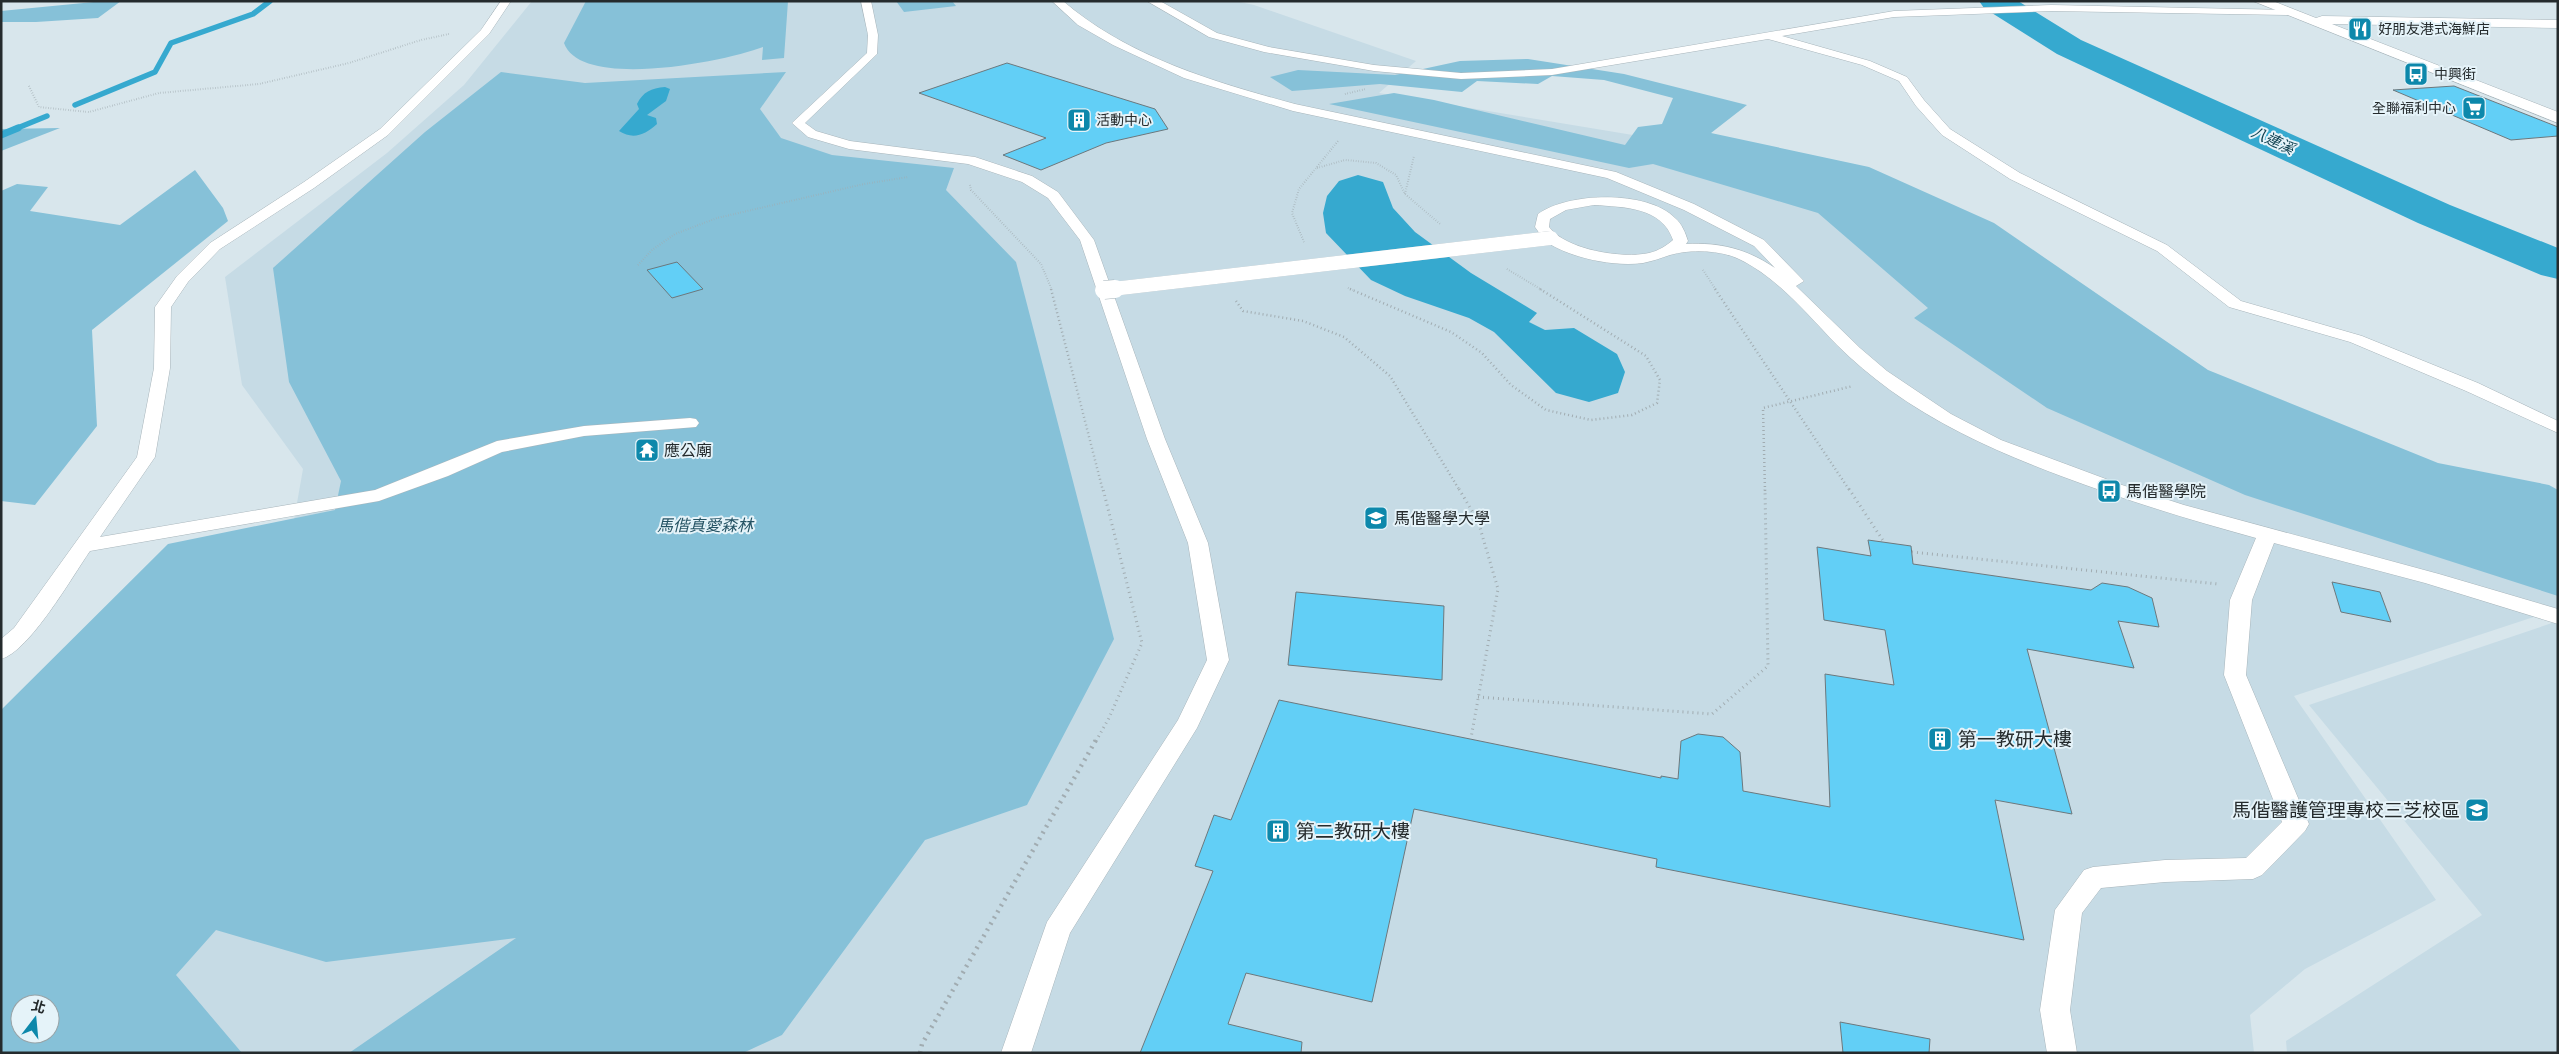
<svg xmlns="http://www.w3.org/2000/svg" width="2559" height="1054" font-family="Lora,'Noto Sans TC',serif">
	<rect width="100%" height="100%" fill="#d8e6ec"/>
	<path fill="#c6dbe5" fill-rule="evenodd" d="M532 1H1235L1254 5 1416 61 1379 93 1675 142 1869 183 2120 372 2558 552V609L2294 696 2436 900 2305 969 2250 1015 2254 1053H1V942L274 633 303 469 242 385 225 277 387 153 464 85ZM20 1004H50V1034H20Z
		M2558 621V1053H2287L2286 1041 2482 915 2309 705Z"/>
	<path fill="#86c1d8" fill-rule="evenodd" d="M104 1H121L98 18 36 22H1V11Z
		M586 1H788L784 58 762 60 763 47C727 61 581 91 564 43Z
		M896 1H952L956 6 904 12Z
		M1528 59 1624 74 1747 105 1711 133 1869 167 1994 223 2208 370 2438 463 2549 485 2558 490V596L2245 495 2047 408 1914 318 1928 308 1818 213 1653 164 1629 168 1329 104 1394 93 1434 100 1625 145 1638 127 1662 124 1673 98 1604 80 1552 76 1538 84 1477 81 1462 92 1380 84 1292 91 1270 77 1298 70 1395 75 1460 61Z
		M501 72 585 83 786 72 760 109 781 138 832 155 954 168 946 190 1016 262 1114 639 1027 805 925 840 782 1035 743 1053H349L516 938 326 962 216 930 176 975 242 1053H1V710L168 544 335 510 341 481 289 382 273 268 425 132ZM20 1004H50V1034H20Z
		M60 128 1 151V129Z
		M195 170 223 208 228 221 92 330 97 426 35 505 1 501V191L17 184 48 187 30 211 120 225Z"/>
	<path fill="#36a9cf" d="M665 87 670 89 666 101 647 115 656 118 657 124C645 135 633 140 619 131L639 109 637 104C643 92 651 88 665 87Z
		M1358 175 1383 182 1393 208 1415 232 1471 273 1537 313 1529 322 1545 330 1574 328 1617 354 1625 372 1618 393 1589 402 1556 393 1494 332 1469 318 1405 296 1371 280 1326 233 1323 213 1327 196 1339 181Z"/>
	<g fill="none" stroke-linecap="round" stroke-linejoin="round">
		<path stroke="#36a9cf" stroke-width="5.5" d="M75 105 155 72 171 43 253 14 270 1
			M15 129 47 116"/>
		<path stroke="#36a9cf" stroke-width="7" d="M1 135 18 128"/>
		<path fill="#36a9cf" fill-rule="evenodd" d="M1979 1H2018L2081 40 2450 205 2558 248V279L2541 275 2418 223 2057 54 1984 8Z"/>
	</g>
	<path fill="#62cff6" stroke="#6c787d" d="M1007 63 1155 109 1168 129 1106 143 1041 170 1003 155 1046 138 919 93Z
		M2454 86 2558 127V136L2511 140 2393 90Z
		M677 262 703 289 672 298 647 270Z
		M1868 540 1911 546 1913 564 2091 590 2102 583 2128 587 2152 598 2159 627 2118 621 2134 668 2027 649 2072 814 1995 800 2024 940 1656 867 1657 859 1414 809 1372 1002 1246 973 1228 1024 1302 1042 1301 1053H1140L1213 871 1195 866 1214 815 1231 820 1279 700 1661 778V776L1678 779 1681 741 1698 734 1723 737 1740 752 1743 791 1830 807 1825 674 1894 685 1885 630 1824 620 1817 547 1871 556Z
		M2332 582 2380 592 2391 622 2341 612Z
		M1296 592 1444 606 1442 680 1288 665Z
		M1840 1022 1930 1039 1929 1053H1843Z"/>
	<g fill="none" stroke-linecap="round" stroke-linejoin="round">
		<g stroke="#a8b5bb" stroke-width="1">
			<path id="lane" d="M501 1H511L489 34 388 135 314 188 220 249 188 282 171 307 170 368 155 457 100 537 375 490 497 441 584 426 690 418 696 419 699 423 696 427 584 436 502 452 448 476 379 501 90 551C72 577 29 652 1 659V639L14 628 137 457 154 368 155 307 177 276 210 243 304 182 380 129 481 30Z
				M861 1H871L878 35 877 54 805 123 816 131 850 141 975 157 1032 176 1058 192 1094 240 1165 439 1208 543 1229 660 1197 728 1070 933 1031 1053H1001L1047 922 1178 720 1207 660 1188 543 1147 439 1080 240 1048 198 1022 182 968 164 849 149 808 137 792 123 867 53 868 35Z
				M1052 1H1063C1128 57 1214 82 1295 104L1616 172 1694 204 1764 240 1801 278 1804 281 1796 286 1860 348 1887 371 1951 414 2001 440 2122 485 2184 505 2439 574 2558 609V624L2425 583 2274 543 2252 600 2246 675 2309 824 2305 831 2262 875 2253 879 2165 882 2101 888 2082 913 2070 1010 2077 1053H2047L2040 1010 2055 910 2084 870 2093 867 2165 860 2246 858 2282 822 2224 675 2230 600 2256 538C2190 520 2125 500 2061 476 2000 453 1943 428 1890 390 1871 376 1853 361 1837 345 1807 314 1778 278 1739 259 1721 250 1689 249 1670 255 1661 258 1653 261 1643 263 1614 267 1572 258 1548 243 1542 239 1539 232 1535 227L1538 214C1568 192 1648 190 1675 218 1682 224 1685 232 1688 241L1686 244C1720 242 1747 249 1775 268L1754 246 1684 210 1607 178 1293 111 1184 78 1113 45 1078 25ZM1594 205C1624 207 1662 207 1673 240 1666 246 1658 251 1649 253 1623 259 1566 250 1549 227L1550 219 1566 210Z
				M1147 1H1160L1217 33 1269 47 1374 65 1461 73 1552 69 1894 11 2051 5 2291 10V14L2287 15 2051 11 1894 17 1782 36 1870 61 1907 77 1924 100 1950 129 2020 173 2167 245 2241 301 2362 336 2478 383 2558 421V433L2466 391 2350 342 2229 307 2157 251 2010 179 1942 135 1916 106 1899 81 1862 65 1768 39 1552 75 1461 79 1374 71 1264 52 1209 37Z"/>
		</g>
		<g stroke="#a8b5bb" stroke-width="1">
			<path id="street" d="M2253 1H2273L2316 18 2322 16 2558 20V28L2332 24 2558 112V123Z"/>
		</g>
		<path stroke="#a1acb1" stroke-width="2" stroke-dasharray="0.5 2" stroke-linecap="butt" d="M29 86 39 107 89 112 159 93 259 84 349 63 421 40 449 34
			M1345 94 1366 89
			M1317 168 1345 160 1376 163 1396 175 1405 194 1440 224
			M970 185 971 190 1041 264 1052 290
			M1405 194 1414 156
			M1304 242 1292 213 1299 189 1338 141
			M638 265 652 250 675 234 717 218 864 184 908 177
			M1507 269 1542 290
			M1703 270 1716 290
			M1348 288 1353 290"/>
		<path stroke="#a1acb1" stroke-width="2.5" stroke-dasharray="1 3" stroke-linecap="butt" d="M1051 289 1103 491
			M1350 289 1451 332 1482 353 1511 385 1546 410 1591 420 1632 415 1657 403 1660 380 1646 356 1540 289
			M1715 289 1850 491
			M1236 301 1243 311 1303 321 1344 337 1390 376 1460 491
			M1765 491 1763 408 1853 386"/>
		<path stroke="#a1acb1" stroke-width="3" stroke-dasharray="1 4" stroke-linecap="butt" d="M1459 489 1478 521 1498 589 1471 738
			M1849 489 1884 542
			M1912 552 2218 584
			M1478 697 1712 714 1768 666 1765 489
			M1096 741 1109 718 1142 643 1103 489"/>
		<path stroke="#a1acb1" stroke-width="4.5" stroke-dasharray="2 5" stroke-linecap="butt" d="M920 1053 922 1044 1096 740"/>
		<use href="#lane" fill="#fff" fill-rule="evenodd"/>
		<use href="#street" fill="#fff" fill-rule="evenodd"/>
		<g stroke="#a8b5bb" stroke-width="14" stroke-linecap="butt">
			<path id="lane-bridge-far1" d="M1104 290 1551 238"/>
		</g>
		<g stroke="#a8b5bb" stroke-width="19" stroke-linecap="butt">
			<path id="lane-bridge" d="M1104 290 1115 289"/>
		</g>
		<use href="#lane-bridge-far1" stroke="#fff" stroke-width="14"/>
		<use href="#lane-bridge" stroke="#fff" stroke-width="18"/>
	</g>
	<defs>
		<g id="restaurant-square" transform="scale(1.25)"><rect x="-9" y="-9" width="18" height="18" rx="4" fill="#0d88ab" stroke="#e5f3f9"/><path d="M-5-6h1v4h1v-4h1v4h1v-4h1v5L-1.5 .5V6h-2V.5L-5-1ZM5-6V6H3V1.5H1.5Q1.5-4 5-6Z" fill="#fff"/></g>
		<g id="bus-square" transform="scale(1.25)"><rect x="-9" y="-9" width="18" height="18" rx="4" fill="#0d88ab" stroke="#e5f3f9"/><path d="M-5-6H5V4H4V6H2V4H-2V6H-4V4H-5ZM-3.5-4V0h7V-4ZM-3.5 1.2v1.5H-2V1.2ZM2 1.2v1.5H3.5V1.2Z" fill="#fff"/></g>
		<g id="supermarket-square" transform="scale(1.25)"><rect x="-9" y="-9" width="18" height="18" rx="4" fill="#0d88ab" stroke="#e5f3f9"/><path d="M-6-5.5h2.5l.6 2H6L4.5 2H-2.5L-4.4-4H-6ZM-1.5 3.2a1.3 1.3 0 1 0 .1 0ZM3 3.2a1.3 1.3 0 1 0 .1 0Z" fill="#fff"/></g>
		<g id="building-square" transform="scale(1.25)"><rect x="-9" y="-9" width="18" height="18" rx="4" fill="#0d88ab" stroke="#e5f3f9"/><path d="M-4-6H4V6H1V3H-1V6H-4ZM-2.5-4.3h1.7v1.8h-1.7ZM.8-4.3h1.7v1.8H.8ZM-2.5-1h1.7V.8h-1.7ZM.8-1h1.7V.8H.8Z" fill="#fff"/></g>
		<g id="temple-square" transform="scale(1.25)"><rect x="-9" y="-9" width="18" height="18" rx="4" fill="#0d88ab" stroke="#e5f3f9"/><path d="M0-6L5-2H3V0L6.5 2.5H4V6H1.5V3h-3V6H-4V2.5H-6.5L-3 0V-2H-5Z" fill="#fff"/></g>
		<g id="university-square" transform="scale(1.25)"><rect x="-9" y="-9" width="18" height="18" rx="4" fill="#0d88ab" stroke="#e5f3f9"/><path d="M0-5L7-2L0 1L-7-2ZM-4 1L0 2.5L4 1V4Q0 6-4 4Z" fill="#fff"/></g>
	</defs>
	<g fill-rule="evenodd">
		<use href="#restaurant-square" x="2360" y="29"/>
		<use href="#bus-square" x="2416" y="74"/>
		<use href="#supermarket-square" x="2474" y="108"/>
		<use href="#building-square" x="1079" y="120"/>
		<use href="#temple-square" x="647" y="450"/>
		<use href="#bus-square" x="2109" y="491"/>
		<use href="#university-square" x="1376" y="518"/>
		<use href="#building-square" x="1940" y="739"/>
		<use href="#university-square" x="2477" y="810"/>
		<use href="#building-square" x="1278" y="831"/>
	</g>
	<g text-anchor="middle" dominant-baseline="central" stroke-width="4" stroke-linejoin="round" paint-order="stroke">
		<g font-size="14" fill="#252b2d" stroke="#e5f3f9" text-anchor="start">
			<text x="2378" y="29">好朋友港式海鮮店</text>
			<text x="2434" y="74">中興街</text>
			<text x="2456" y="108" text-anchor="end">全聯福利中心</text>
			<text x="1096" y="120">活動中心</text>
		</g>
		<g font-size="15" font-style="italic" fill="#0d3f4f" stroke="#e5f3f9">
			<text transform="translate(2273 140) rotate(25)">八連溪</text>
		</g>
		<g font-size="16" fill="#252b2d" stroke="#e5f3f9" text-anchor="start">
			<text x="664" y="450">應公廟</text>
			<text x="2126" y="491">馬偕醫學院</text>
			<text x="1394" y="518">馬偕醫學大學</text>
		</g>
		<g font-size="16" font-style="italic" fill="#255364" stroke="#e5f3f9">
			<text x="705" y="525">馬偕真愛森林</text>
		</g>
		<g font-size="19" fill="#252b2d" stroke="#e5f3f9" text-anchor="start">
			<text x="1958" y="739">第一教研大樓</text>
			<text x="2460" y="810" text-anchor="end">馬偕醫護管理專校三芝校區</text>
			<text x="1296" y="831">第二教研大樓</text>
		</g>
	</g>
	<rect width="2559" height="1054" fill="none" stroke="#252b2d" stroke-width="5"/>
	<g transform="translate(35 1019) rotate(16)"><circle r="24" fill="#e5f3f9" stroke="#98a3a7"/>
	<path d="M0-4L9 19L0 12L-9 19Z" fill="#0d88ab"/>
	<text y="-8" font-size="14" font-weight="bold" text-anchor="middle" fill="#252b2d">北</text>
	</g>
</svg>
